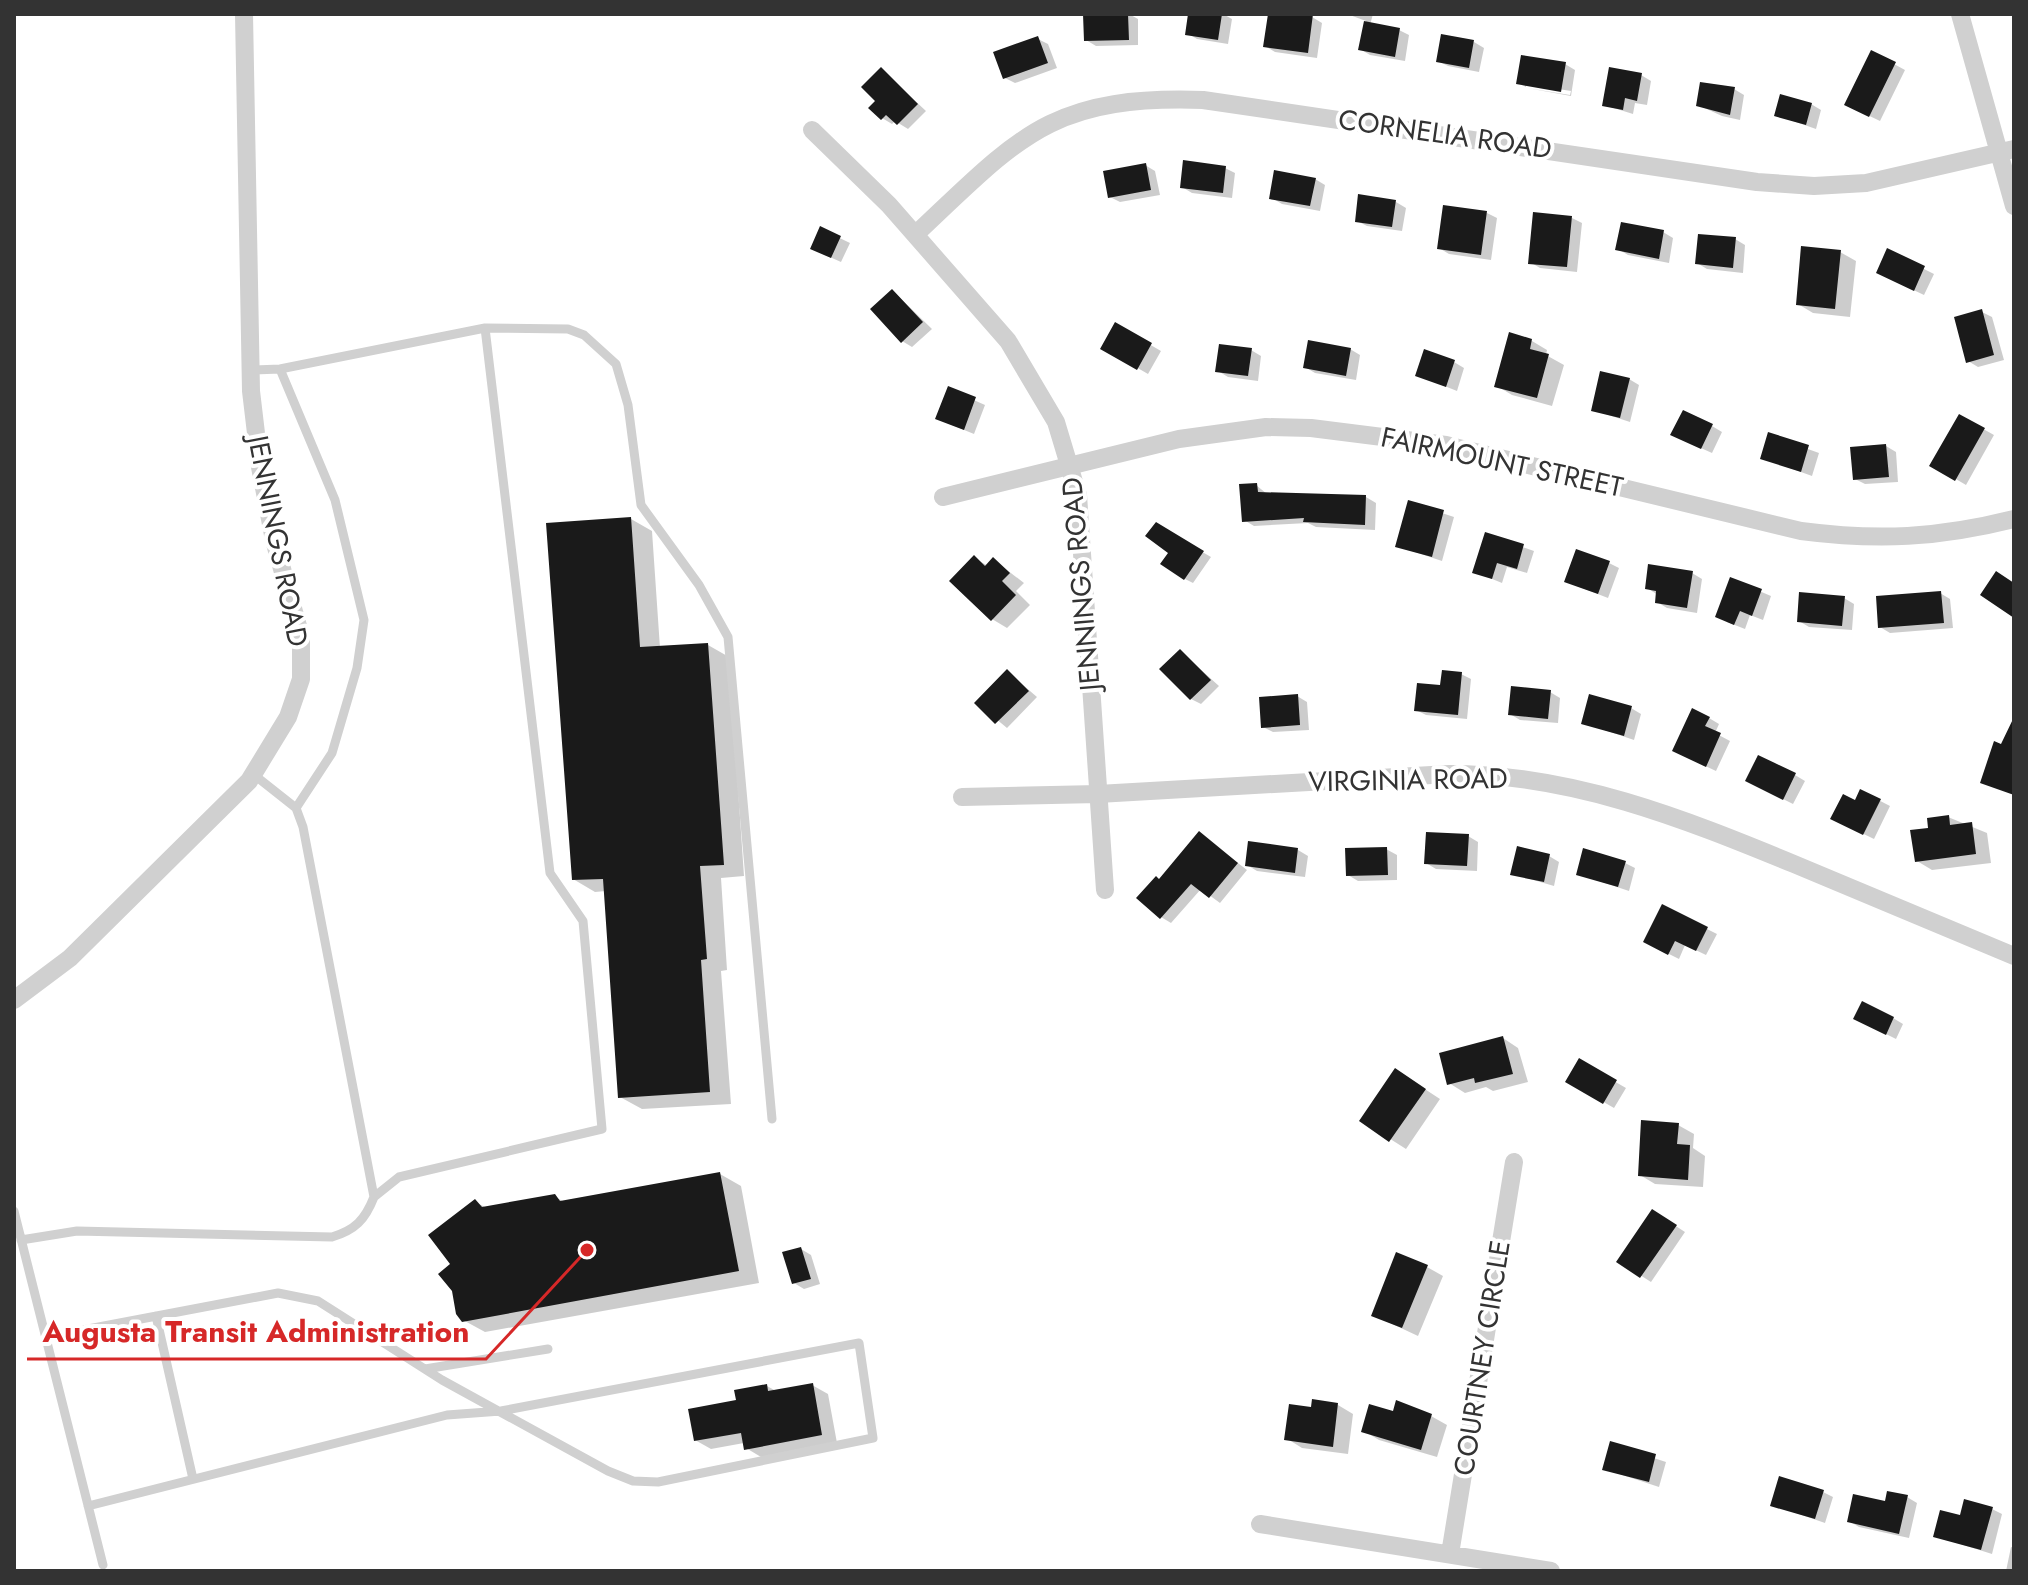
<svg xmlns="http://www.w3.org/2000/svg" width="2028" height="1585" font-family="Jost,sans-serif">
	<rect width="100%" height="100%" fill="#fff"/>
	<path fill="#0003" d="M1085 14H1129L1138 19V45L1096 46 1086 40Z
		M1190 14H1223L1232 19 1228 44 1197 39 1187 33Z
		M1270 14 1312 17 1322 23 1317 58 1275 52 1265 46Z
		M1347 14H1373L1370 25 1399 30 1409 35 1405 61 1370 55 1360 49 1366 21Z
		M1038 39 1048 44 1057 68 1015 83 1005 78Z
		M1474 42 1484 48 1479 72 1448 66 1438 61Z
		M1872 52 1905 70 1880 121 1857 110Z
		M1565 64 1575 70 1571 96 1527 88 1570 95 1571 91 1526 84V87L1518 83Z
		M882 70 926 111 908 129 895 121 892 124 882 118 878 101Z
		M1641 75 1651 81 1647 105 1635 103 1633 114 1604 105Z
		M1734 89 1744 95 1740 120 1722 116 1698 105Z
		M1811 104 1821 110 1816 129 1776 115Z
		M1145 165 1155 171 1160 195 1120 202 1110 197Z
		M1225 168 1235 173 1232 198 1192 193 1182 187Z
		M1315 179 1325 185 1320 211 1282 204 1272 198Z
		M1396 202 1406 208 1402 231 1367 226 1357 221Z
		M1487 213 1497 218 1491 260 1449 254 1439 248Z
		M1572 218 1582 223 1577 272 1540 268 1530 262Z
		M821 229 850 243 841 262 823 254Z
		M1663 232 1673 238 1669 263 1628 255 1618 249Z
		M1735 239 1745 245 1743 273 1707 269 1697 263Z
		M1888 251 1934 274 1924 295 1888 278Z
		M1840 252 1856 261 1850 317 1813 313 1798 304Z
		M893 291 932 329 912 347 902 341Z
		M1982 312 1992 317 2004 360 1978 367 1968 361Z
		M1116 325 1161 351 1148 374 1103 348Z
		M1510 335 1532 341 1547 350 1546 355 1564 365 1552 406 1512 395 1497 386Z
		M1350 349 1360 355 1356 380 1315 373 1305 367Z
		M1251 350 1261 356 1258 381 1228 377 1218 371Z
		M1454 362 1464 368 1457 391 1417 375Z
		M1629 379 1639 385 1630 422 1593 410Z
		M949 389 985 405 974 434 947 423Z
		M1960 416 1994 435 1966 485 1932 465Z
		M1712 426 1722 432 1712 453 1683 440Z
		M1769 435 1819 453 1812 476 1762 458Z
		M1886 446 1896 452 1898 482 1865 484 1855 479Z
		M1256 485 1267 494 1366 497 1376 503 1375 530 1316 527 1308 523 1254 526 1244 520Z
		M1409 502 1454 517 1442 561 1397 546Z
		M631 519 652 531 660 648 708 645 729 657 744 876 721 878 727 970 721 971 731 1104 642 1109 620 1097 606 891 595 892 573 879Z
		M1156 525 1211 557 1193 583 1185 579Z
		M1486 534 1534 551 1527 573 1507 567 1502 583 1475 572Z
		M974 558 988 566 994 560 1024 583 1016 591 1030 605 1007 628 992 619Z
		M1609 563 1619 568 1608 598 1577 586Z
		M1692 573 1702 579 1697 613 1667 608 1657 602 1658 595 1647 588Z
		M1731 579 1771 596 1763 620 1750 615 1745 629 1727 622Z
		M1940 593 1950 599 1953 628 1890 633 1880 627Z
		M1844 598 1854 604 1852 630 1809 627 1799 621Z
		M1180 651 1219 686 1201 704 1191 699Z
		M1008 672 1037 697 1007 728 977 703Z
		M1461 674 1471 679 1467 719 1426 715 1416 710Z
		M1550 692 1560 698 1558 723 1520 720 1510 714Z
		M1297 696 1307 702 1309 730 1273 732 1263 727Z
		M1631 708 1641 714 1634 740 1584 723Z
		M1709 718 1719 724 1715 733 1730 741 1716 771 1684 756Z
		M1795 775 1805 781 1793 804 1757 786Z
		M1861 791 1890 806 1874 839 1843 824Z
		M1948 817 1987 833 1991 863 1932 870 1917 861 1930 829Z
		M1199 833 1247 870 1220 903 1201 889 1171 923 1161 917 1160 881Z
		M1468 836 1478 842 1477 871 1436 869 1426 863Z
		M1386 849 1397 855V880L1358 881 1348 875Z
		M1298 850 1308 856 1305 877 1257 871 1247 865Z
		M1549 856 1559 862 1554 886 1513 874Z
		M1625 863 1635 868 1629 891 1578 874Z
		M1707 929 1717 934 1706 955 1685 945 1679 959 1655 947Z
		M1893 1018 1903 1024 1896 1039 1866 1024Z
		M1503 1038 1518 1048 1528 1082 1493 1091 1486 1087 1465 1093 1449 1083Z
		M1579 1061 1626 1088 1614 1108 1567 1081Z
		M1411 1080 1440 1099 1406 1149 1362 1121Z
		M1678 1125 1694 1134 1693 1148 1705 1156 1703 1187 1655 1184 1640 1175Z
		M720 1174 741 1186 759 1283 485 1332 463 1320 453 1264 475 1202 487 1208 554 1196 564 1202Z
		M1662 1217 1685 1232 1651 1282 1618 1261Z
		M801 1249 811 1255 820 1284 804 1289 794 1283Z
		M1427 1267 1443 1276 1418 1336 1373 1315Z
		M812 1385 828 1394 837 1443 761 1457 746 1448 744 1443 711 1449 695 1440 738 1402 767 1386 776 1391Z
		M1338 1405 1353 1414 1348 1454 1302 1448 1286 1438 1313 1410Z
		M1431 1416 1447 1425 1437 1457 1379 1440 1364 1431Z
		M1611 1444 1666 1462 1659 1487 1604 1469Z
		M1823 1492 1833 1497 1825 1523 1773 1505Z
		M1907 1497 1917 1503 1909 1538 1859 1527 1849 1521Z
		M1992 1509 2002 1514 1992 1554 1935 1536 1962 1517Z
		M2011 1547 2014 1548V1571H2006Z"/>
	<path fill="#1a1a1a" d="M1083 14H1128L1129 40 1084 41Z
		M1188 14H1222L1218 40 1185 35Z
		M1268 14H1313L1308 53 1263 47Z
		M1364 21 1400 28 1395 57 1358 50Z
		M1441 34 1474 40 1469 68 1436 62Z
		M1038 36 1048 63 1003 79 993 52Z
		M1871 50 1896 62 1869 117 1844 105Z
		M1521 55 1566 62 1561 92 1516 84Z
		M881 67 918 104 897 125 886 115 881 120 868 108 875 101 861 87Z
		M1609 67 1642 73 1637 101 1625 98 1623 110 1602 106Z
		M1700 82 1735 87 1730 115 1696 106Z
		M1780 94 1812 103 1806 125 1774 116Z
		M1183 160 1226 166 1223 193 1180 188Z
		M1146 163 1151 190 1108 198 1103 171Z
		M1274 170 1316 178 1310 206 1269 199Z
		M1358 194 1396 200 1392 227 1355 222Z
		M1443 205 1487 211 1481 255 1437 249Z
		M1533 212 1572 216 1567 267 1528 264Z
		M1621 222 1664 230 1659 259 1615 250Z
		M820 226 841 236 831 258 810 249Z
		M1698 234 1736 237 1733 268 1695 264Z
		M1801 246 1841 250 1835 309 1796 305Z
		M1887 248 1925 266 1914 291 1876 273Z
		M892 289 923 322 901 343 870 309Z
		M1982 309 1994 355 1966 363 1954 317Z
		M1115 322 1152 343 1137 370 1100 349Z
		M1509 332 1532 339 1530 349 1549 354 1537 398 1494 387Z
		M1308 340 1351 348 1346 376 1303 368Z
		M1219 344 1252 348 1248 376 1215 372Z
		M1424 349 1455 360 1446 387 1415 376Z
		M1600 371 1630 378 1620 418 1591 411Z
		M948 386 976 397 964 430 935 419Z
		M1683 410 1713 424 1701 449 1670 435Z
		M1959 414 1985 428 1955 481 1929 466Z
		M1768 432 1809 445 1801 472 1760 459Z
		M1886 444 1889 477 1853 480 1850 447Z
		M1257 483 1258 492 1366 495 1365 525 1303 522 1304 518 1242 522 1239 484Z
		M1408 500 1444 510 1432 557 1395 547Z
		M631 517 640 647 708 643 724 865 700 866 707 959 701 960 710 1092 618 1098 603 879 572 880 546 523Z
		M1156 522 1204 551 1184 580 1160 564 1168 553 1145 536Z
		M1485 532 1524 544 1517 569 1497 563 1492 579 1472 573Z
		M1576 549 1610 561 1598 594 1564 582Z
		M974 555 985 566 993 557 1010 573 1002 581 1016 595 991 621 949 581Z
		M1648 564 1693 571 1687 608 1655 603 1656 591 1645 589Z
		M1996 571 2014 583V618L1980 595Z
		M1730 577 1762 589 1752 616 1740 611 1734 625 1715 617Z
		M1941 591 1944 623 1878 628 1876 596Z
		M1799 592 1845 596 1842 626 1797 622Z
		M1180 649 1211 680 1190 700 1159 669Z
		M1007 669 1029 691 995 724 974 703Z
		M1442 670 1462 672 1458 715 1414 711 1417 683 1440 685Z
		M1511 686 1551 690 1548 719 1508 715Z
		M1298 694 1300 725 1261 728 1259 697Z
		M1589 694 1632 706 1624 736 1581 724Z
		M1692 708 1710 717 1705 726 1721 733 1706 767 1672 751Z
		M2014 717V795L1980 783 1994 741 2001 744Z
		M1758 755 1796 773 1783 800 1745 781Z
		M1860 789 1881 799 1863 835 1830 819 1843 794 1855 800Z
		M1949 815 1950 825 1972 822 1976 854 1915 862 1910 830 1928 828 1927 818Z
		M1199 831 1238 863 1209 898 1191 884 1160 919 1136 898 1156 876 1159 879Z
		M1426 832 1469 834 1467 866 1424 864Z
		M1248 841 1298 848 1295 873 1245 866Z
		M1517 846 1550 854 1544 882 1510 875Z
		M1387 847 1388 875 1346 876 1345 848Z
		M1583 848 1626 861 1618 887 1576 875Z
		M1662 904 1708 927 1696 951 1675 941 1668 955 1643 942Z
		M1862 1001 1894 1017 1886 1035 1853 1019Z
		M1503 1036 1513 1074 1475 1083 1474 1078 1447 1085 1439 1053Z
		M1579 1058 1617 1080 1603 1104 1565 1082Z
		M1395 1068 1426 1089 1389 1142 1359 1121Z
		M1641 1120 1679 1123 1677 1144 1690 1145 1688 1180 1638 1176Z
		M720 1172 739 1271 462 1322 456 1314 452 1291 438 1274 450 1264 428 1235 475 1199 482 1207 555 1194 560 1201Z
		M1652 1209 1677 1225 1640 1278 1616 1262Z
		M801 1247 811 1279 792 1284 782 1252Z
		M1396 1252 1428 1265 1402 1328 1371 1316Z
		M813 1383 822 1435 744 1450 741 1433 694 1441 688 1409 736 1400 734 1390 767 1384 768 1391Z
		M1312 1399 1338 1403 1333 1447 1284 1440 1289 1404 1311 1407Z
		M1396 1400 1432 1414 1421 1450 1361 1432 1369 1404 1393 1411Z
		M1610 1441 1656 1454 1649 1482 1602 1470Z
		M1779 1476 1824 1490 1815 1519 1770 1506Z
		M1887 1491 1908 1495 1899 1534 1847 1522 1853 1494 1885 1501Z
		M1964 1499 1993 1507 1981 1550 1933 1537 1940 1510 1960 1515Z"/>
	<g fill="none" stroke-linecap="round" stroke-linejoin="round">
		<path stroke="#d0d0d0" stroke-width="9" d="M485 328 568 329 584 335 616 364 628 405 641 505 699 585 728 637 772 1119
			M280 369 335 500 364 620 357 668 332 753 296 808
			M251 370 280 369 485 328 550 873 583 921 602 1129 399 1177 374 1197
			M14 1211 103 1565
			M21 1240 77 1231 332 1237C355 1230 365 1220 374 1197L303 827 296 808 253 774
			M156 1316 193 1479
			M46 1337 278 1293 318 1301 442 1380 608 1471 633 1481 658 1482 873 1438 859 1343 501 1411 447 1415 88 1506
			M425 1369 548 1349"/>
		<path stroke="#d0d0d0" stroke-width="18" d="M1960 14 2014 206
			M812 130 889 205 1008 341 1056 422 1078 495 1105 890
			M916 234C1020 136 1051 95 1203 100L1757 182 1814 186 1866 183 2014 149
			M943 497 1179 439 1266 427 1311 428 1446 445 1801 531C1878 541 1938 538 2014 519
			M962 797 1098 794 1449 774C1572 774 1682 818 1794 864 1867 895 1941 925 2014 956
			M14 1000 70 958 249 781 288 717 301 679V637L274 540 260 467 251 391 244 14
			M1260 1524 1551 1571
			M1450 1554 1514 1162"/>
	</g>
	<g text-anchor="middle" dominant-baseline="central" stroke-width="8" stroke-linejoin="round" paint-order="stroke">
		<g font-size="28" fill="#333" stroke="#fff">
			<text transform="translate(1445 134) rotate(8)">CORNELIA ROAD</text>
			<text transform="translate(1502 462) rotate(12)">FAIRMOUNT STREET</text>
			<text transform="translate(278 541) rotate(79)">JENNINGS ROAD</text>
			<text transform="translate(1081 584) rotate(-95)">JENNINGS ROAD</text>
			<text transform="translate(1408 780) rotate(-1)">VIRGINIA ROAD</text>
			<text transform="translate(1482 1358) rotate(-81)">COURTNEY CIRCLE</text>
		</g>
	</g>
	<path fill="none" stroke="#d62828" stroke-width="3" d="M587 1250L486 1359H27"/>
	<circle fill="#d62828" stroke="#fff" stroke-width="3" cx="587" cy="1250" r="8"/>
	<g font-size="30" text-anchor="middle" font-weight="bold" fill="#d62828" stroke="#fff" stroke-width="8" stroke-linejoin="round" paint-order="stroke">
		<text x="256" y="1342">Augusta Transit Administration</text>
	</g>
	<rect width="2028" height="1585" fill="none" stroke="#333333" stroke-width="32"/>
</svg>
